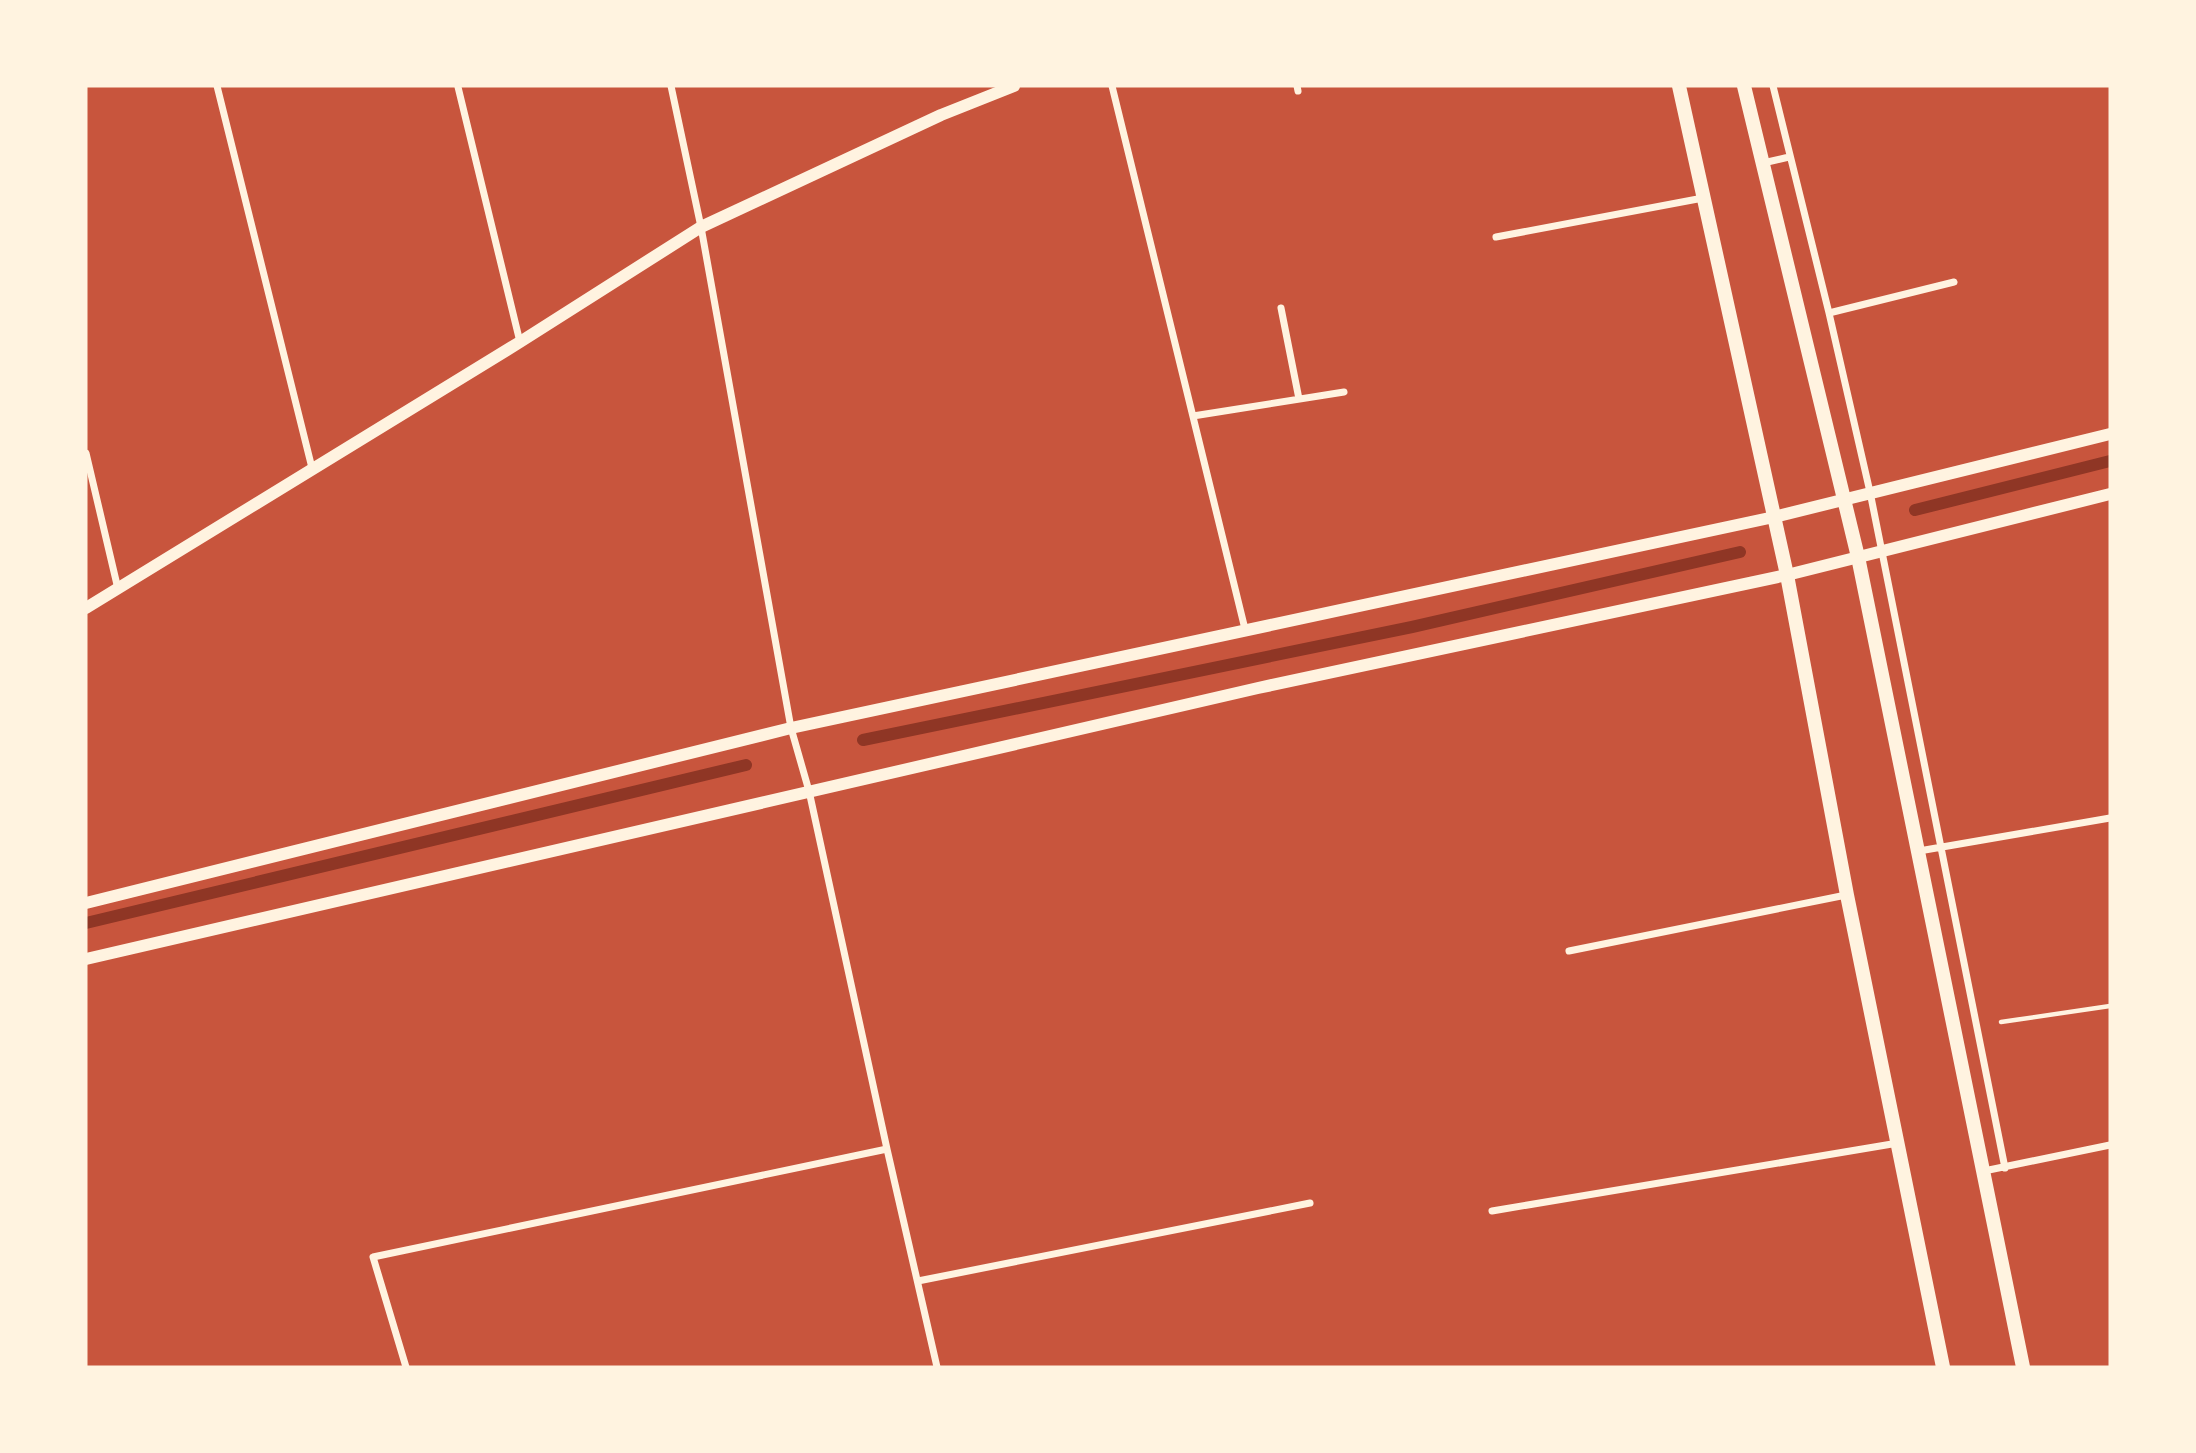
<svg xmlns="http://www.w3.org/2000/svg" width="2196" height="1453" font-family="Spectral,serif">
	<rect width="100%" height="100%" fill="#c8553d"/>
	<g fill="none" stroke-linecap="round" stroke-linejoin="round">
		<path stroke="#8f3625" stroke-width="12" d="M1915 510 2110 461
			M863 740 1412 627 1740 552
			M86 923 746 765"/>
		<path stroke="#fff3e0" stroke-width="4.5" d="M2001 1022 2110 1006"/>
		<path stroke="#fff3e0" stroke-width="7" d="M217 86 312 468
			M671 86 701 227 791 728 809 791 887 1149 937 1367
			M1112 86 1245 629
			M1297 86 1298 91
			M1773 86 1829 313 1870 492 2005 1168
			M458 87 520 342
			M1763 163 1789 157
			M1496 237 1703 198
			M1281 308 1299 399
			M1829 313 1954 282
			M1193 416 1344 392
			M86 453 118 589
			M1919 851 2110 818
			M1569 951 1846 895
			M1984 1171 2110 1145
			M1492 1211 1898 1143
			M918 1281 1310 1203
			M406 1367 373 1257 887 1149"/>
		<path stroke="#fff3e0" stroke-width="12" d="M86 608 520 342 701 227 941 115 1014 86
			M86 903 791 728 1774 517 2110 434
			M86 959 1258 688 1787 575 2110 494"/>
		<path stroke="#fff3e0" stroke-width="14" d="M1679 86 1787 575 1847 895 1943 1367
			M1744 86 1858 557 2023 1367"/>
	</g>
	<rect width="2196" height="1453" fill="none" stroke="#fff3e0" stroke-width="175"/>
</svg>
